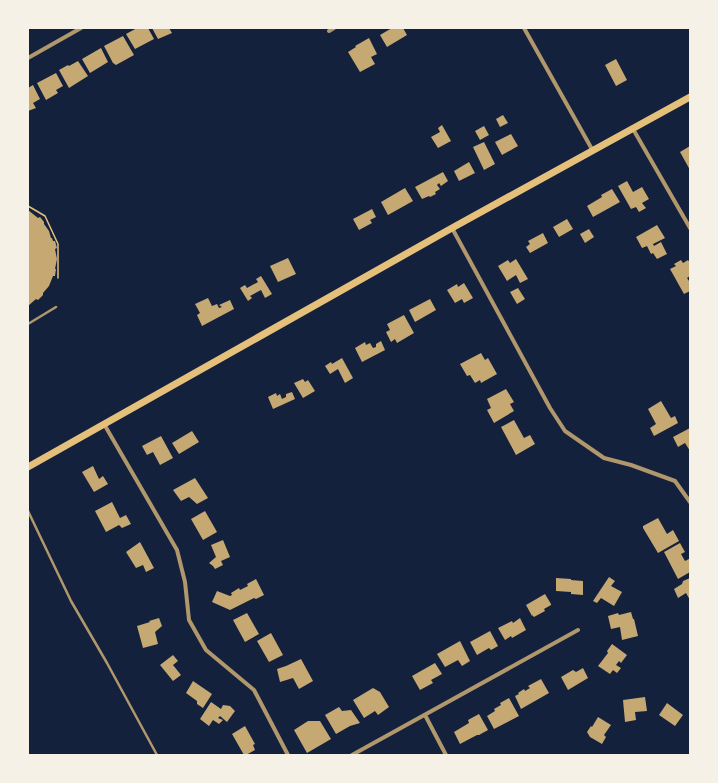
<svg xmlns="http://www.w3.org/2000/svg" width="718" height="783" font-family="'Archivo Narrow',sans-serif">
	<rect width="100%" height="100%" fill="#14213d"/>
	<path fill="#c6a872" d="M137 28H148L154 39 135 49 126 34Z
		M152 28H169L172 33 158 39Z
		M392 28H403L407 35 387 47 380 35Z
		M123 36 134 55 116 65 113 63 104 46Z
		M369 38 377 54 371 57 375 64 360 72 348 52 356 47 355 46Z
		M101 48 108 62 90 73 82 59Z
		M616 59 627 80 616 86 605 65Z
		M78 61 88 76 69 88 59 70 68 65 69 66Z
		M56 73 63 86 56 90 58 93 46 100 37 83Z
		M33 85 40 99 33 103 36 108 28 111V88Z
		M503 115 508 123 500 127 496 119Z
		M442 125 451 141 438 148 431 137 440 132 438 128Z
		M484 126 489 135 480 140 475 131Z
		M511 134 518 146 502 155 495 142Z
		M484 142 495 164 484 170 473 147Z
		M690 146V170L680 152Z
		M469 162 475 173 459 181 454 171Z
		M443 172 448 181 441 186 439 183 437 185 440 189 435 192 436 194 430 197 429 196 422 199 415 187Z
		M627 181 633 192 642 187 649 199 642 203 646 208 639 212 636 207 631 209 618 186Z
		M405 188 413 201 388 215 381 202Z
		M612 189 620 202 593 217 587 206 602 197 601 195Z
		M372 209 376 217 370 220 372 223 359 230 353 219Z
		M28 210 38 218 40 217 44 222V224L49 231 51 238H52L53 241H55L57 248 55 249 57 259 55 269H56L55 276H53L49 286 43 293V295L38 300 36 299 28 306Z
		M567 219 573 229 559 237 553 227Z
		M657 225 665 238 653 244 654 246 661 242 667 254 657 259 653 253 651 254 647 246 642 248 636 237Z
		M589 229 594 237 585 243 580 234Z
		M543 233 548 243 530 253 526 247 530 244 528 241Z
		M288 258 296 274 278 282 270 266Z
		M516 259 528 279 520 283 516 275 507 281 498 266 508 260 510 263Z
		M681 260 683 263 688 260 690 263V276L687 278 689 281H690V291L684 294 670 269 676 266 674 264Z
		M261 276 272 294 265 298 261 290 250 296 252 298 248 301 240 288 245 285 247 288 258 282 256 279Z
		M464 283 473 298 464 303 462 299 455 303 447 290 457 284 458 287Z
		M518 288 525 299 517 304 510 292Z
		M208 298 212 306 217 304 219 308 222 307 219 305 230 300 234 309 202 326 197 315 200 313 195 304Z
		M430 299 436 310 415 322 409 310Z
		M404 315 414 333 397 343 395 339 391 342 386 332 390 330 387 324Z
		M381 341 385 350 362 362 355 348 365 342 366 345 370 343 373 348 376 347V344Z
		M481 353 485 360 488 358 497 374 481 383 480 380 475 383 470 375 467 376 460 364Z
		M342 358 353 378 345 383 338 369 330 374 325 366 331 362 332 364Z
		M303 379 305 382 308 380 315 391 303 398 294 383Z
		M506 389 514 402 510 404 514 411 494 423 487 410 491 408 487 399Z
		M292 392 295 399 273 409 268 397 276 393 277 396 280 394 282 399 286 397V394Z
		M661 401 671 418 675 416 678 423 654 436 650 428 656 424 648 409Z
		M514 420 524 438 530 435 535 444 516 455 501 427Z
		M690 428V451L685 443 678 447 673 437Z
		M192 431 199 442 179 454 172 443Z
		M161 436 173 458 160 465 153 452 147 455 142 446Z
		M93 466 99 479 103 476 108 484 94 492 82 472Z
		M195 478 208 498 197 504 189 497 181 501 173 490Z
		M112 502 120 518 126 515 131 524 122 528 119 525 106 532 95 511Z
		M205 511 217 532 203 540 191 519Z
		M658 518 667 534 673 530 679 541 658 553 643 528V526Z
		M223 540 230 557 221 561 223 565 215 569 213 566 209 563 216 557 211 545Z
		M140 542 154 568 146 572 143 565 136 568 126 552Z
		M680 543 685 552 681 554 685 561 689 559 690 562V572L678 579 664 552Z
		M609 577 615 581 611 586 622 592 614 606 601 598 597 603 593 601Z
		M556 578 571 579V580L583 581V595L571 594V592L556 591Z
		M690 578V600L686 593 678 598 674 589 682 584 683 581Z
		M256 579 264 595 256 599 254 598 230 610 212 602 217 591 230 596 232 595 231 593 239 588 240 590 248 586 247 584Z
		M545 594 551 604V605L544 609 545 611 534 617 532 615V616L526 605Z
		M631 612 633 619H634L638 636 622 640 620 627 611 629 608 616 618 613 619 615Z
		M247 613 259 634 245 642 233 620Z
		M159 618 162 626 155 632 158 644 143 648 137 626 150 622 149 621Z
		M520 618 526 630 512 638 511 636 505 640 498 628 512 621 513 623Z
		M490 631 498 646 491 650 489 648 477 655 470 642Z
		M271 633 283 655 269 662 257 641Z
		M460 641 470 661 462 666 458 660 445 667 437 654Z
		M612 644 627 655 621 663 619 661 616 665 621 668 617 673 613 670 610 674 598 666 608 653 607 651Z
		M173 655 178 661 173 665 181 675 173 681 160 665Z
		M301 659 313 681 299 689 293 678 280 682 277 669 286 666Z
		M435 663 442 674 431 680 433 683 420 690 412 676Z
		M583 668 588 678 568 690 561 677 573 670 576 672Z
		M541 679 549 693 521 709 515 696 519 694 518 693 524 689 525 691 530 688 528 686Z
		M193 681 212 694 203 708 197 704V701L186 693Z
		M373 688 380 692 389 707 378 715 375 711 364 718 353 700Z
		M645 697 647 711 635 712 636 720 625 722 623 700Z
		M509 698 519 716 494 729 487 716 495 711 494 709 501 705 500 703Z
		M211 702 221 709 223 705 230 706 235 711 227 722 220 716 218 718 223 720 219 724 213 720 209 726 200 719Z
		M667 703 683 715 675 726 659 715Z
		M339 707 342 711 351 710 360 723 350 726 336 734 325 715Z
		M479 714 488 730 479 735H477L460 744 454 732 469 723 468 720Z
		M598 717 611 725 604 735 606 737 602 744 590 737 587 732 591 726 592 727Z
		M308 721H320L331 739 307 753 294 730Z
		M245 726 255 744 253 745 255 750 246 755H244L232 734Z"/>
	<g fill="none" stroke-linecap="round" stroke-linejoin="round">
		<path stroke="#e5c07b" stroke-width="1.5" d="M28 206 45 216 58 244V278"/>
		<path stroke="#b1986c" stroke-width="2.5" d="M28 324 56 307
			M28 511 71 601 107 663 157 755"/>
		<path stroke="#b1986c" stroke-width="4" d="M524 28 593 151
			M329 31 334 28
			M28 58 81 28
			M633 129 690 228
			M452 228 550 408 565 431 604 458 631 465 675 481 690 502
			M104 424 177 550 185 582 189 620 206 650 254 690 265 711 288 755
			M425 715 446 755
			M352 755 578 630"/>
		<path stroke="#e5c07b" stroke-width="7" d="M28 467 452 228 690 97"/>
	</g>
	<rect width="718" height="783" fill="none" stroke="#f6f1e7" stroke-width="58"/>
</svg>
